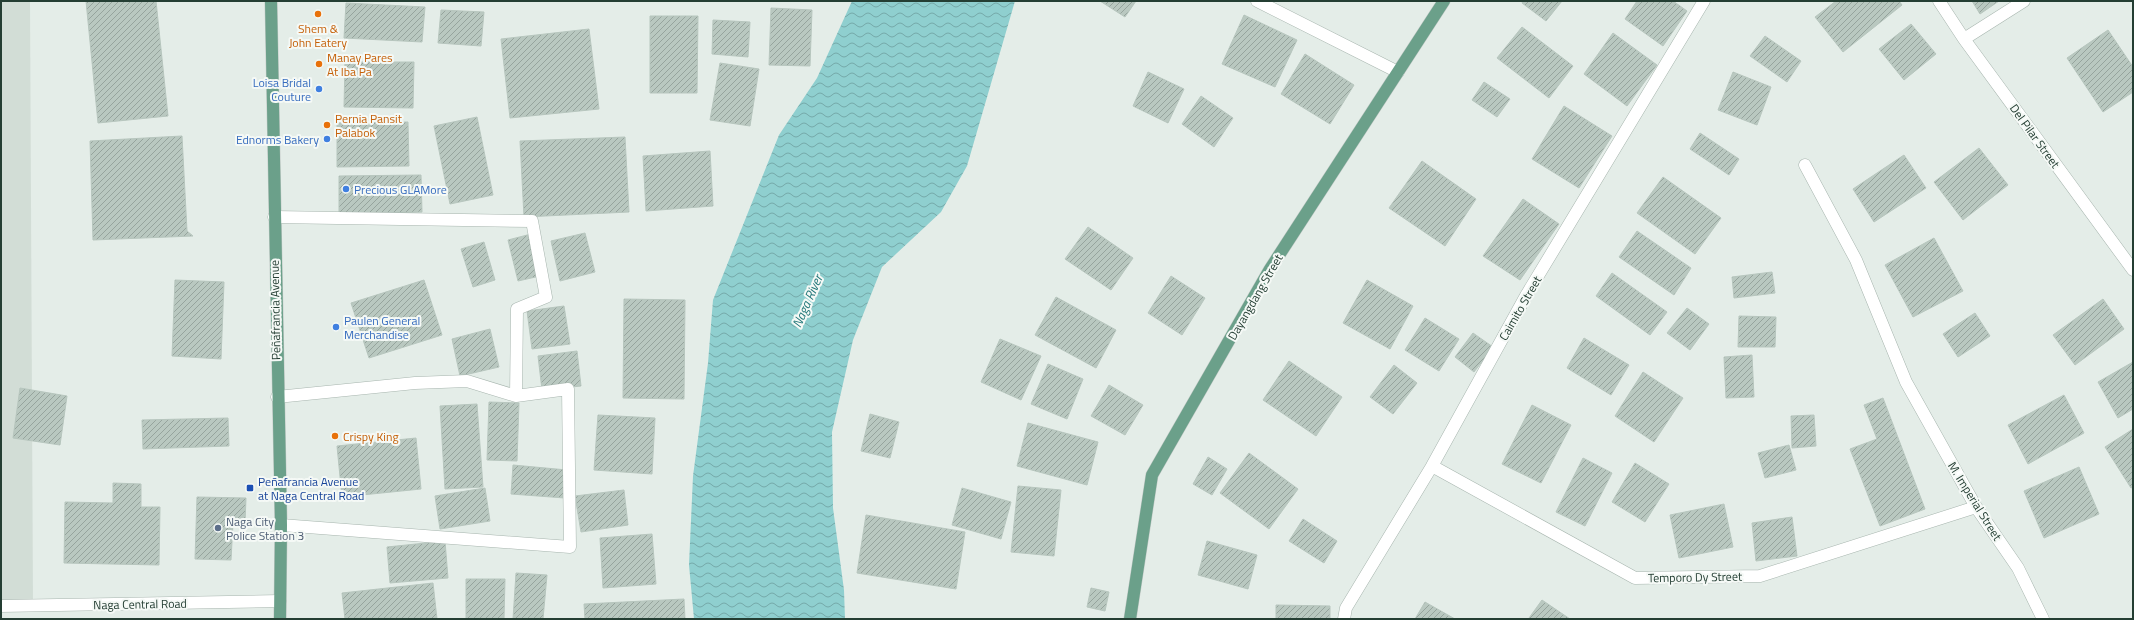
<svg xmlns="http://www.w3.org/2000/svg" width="2134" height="620" font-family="'Titillium Web',sans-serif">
	<defs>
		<pattern id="water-waves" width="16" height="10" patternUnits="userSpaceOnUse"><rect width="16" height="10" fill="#8fcfcf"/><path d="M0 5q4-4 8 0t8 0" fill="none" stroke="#75a9a9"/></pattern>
		<pattern id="building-hatch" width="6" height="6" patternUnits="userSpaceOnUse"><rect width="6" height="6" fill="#b9c8c0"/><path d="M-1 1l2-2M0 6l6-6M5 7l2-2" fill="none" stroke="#96a49d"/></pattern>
	</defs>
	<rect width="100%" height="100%" fill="#e4ede8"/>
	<path fill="#d2ddd6" d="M1 1H30L33 603 1 605Z"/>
	<path fill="url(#water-waves)" d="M852 1H1015L967 166 941 212 882 267 853 340 832 432 833 508 844 590 845 619H694L689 565 693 476 708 363 713 300 779 135 817 78Z"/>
	<path fill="url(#building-hatch)" stroke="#b7c6be" d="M86 1H156L168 116 98 123Z
		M1100 1H1136L1125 17Z
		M1523 1H1562L1546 21 1522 3Z
		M1637 1H1673L1687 11 1663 46 1625 19Z
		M1836 1H1899L1902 5 1843 52 1815 17Z
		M1972 1H1999L1980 14Z
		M346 3 425 7 422 42 344 38Z
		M771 8 812 10 810 66 769 65Z
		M441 10 484 12 481 46 438 43Z
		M1244 15 1297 40 1275 87 1222 64Z
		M650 16H698L697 93H650Z
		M713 20 750 22 748 57 712 54Z
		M1911 24 1936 54 1904 80 1879 49Z
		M1522 27 1573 66 1549 98 1497 58Z
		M589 29 599 109 510 118 501 39Z
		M2108 30 2133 67V92L2103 112 2067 58Z
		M1613 33 1657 65 1627 106 1584 74Z
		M1765 36 1801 61 1787 82 1750 56Z
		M1305 54 1354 85 1330 124 1281 94Z
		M345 62H414L413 108 344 107Z
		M720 63 759 69 750 126 710 120Z
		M1148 72 1184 89 1168 123 1133 106Z
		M1733 72 1771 87 1757 125 1718 110Z
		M1484 82 1510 99 1497 117 1472 100Z
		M1201 96 1233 118 1214 147 1182 124Z
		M1564 106 1612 136 1579 188 1532 159Z
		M477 117 493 195 450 204 434 126Z
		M408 122 409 166 337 167V123Z
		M1700 133 1739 159 1729 175 1690 149Z
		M182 136 187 231 193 236 93 240 90 141Z
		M625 137 629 212 524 217 520 141Z
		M1979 148 2008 185 1963 220 1934 182Z
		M710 151 713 206 646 211 643 156Z
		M1904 155 1926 188 1874 222 1853 189Z
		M1422 161 1476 199 1445 246 1389 208Z
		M421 175 422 212 339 214V176Z
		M1663 177 1721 218 1695 254 1637 213Z
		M1523 199 1559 224 1520 280 1483 256Z
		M1088 227 1133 258 1111 290 1065 259Z
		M1637 231 1691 268 1674 295 1619 257Z
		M585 233 595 272 560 281 551 241Z
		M531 234 540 276 518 281 508 240Z
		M1934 238 1963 291 1913 317 1885 265Z
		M484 242 495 280 473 287 461 249Z
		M1772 272 1775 293 1734 298 1732 277Z
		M1612 273 1667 312 1650 335 1596 296Z
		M1171 276 1205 298 1182 335 1148 313Z
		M175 280 224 282 221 359 172 356Z
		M424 280 442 335 369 358 351 303Z
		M1367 280 1413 306 1390 349 1343 323Z
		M1056 297 1116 330 1096 368 1035 335Z
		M624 299 685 300 684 399 623 398Z
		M2103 299 2124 329 2075 365 2053 335Z
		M564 306 570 344 532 349 527 311Z
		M1687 308 1709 324 1690 350 1667 333Z
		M1975 313 1990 336 1958 357 1943 334Z
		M1739 316 1776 317 1775 347H1738Z
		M1425 318 1459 339 1439 371 1405 350Z
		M490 329 499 367 460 376 452 339Z
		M1473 333 1493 347 1474 372 1455 357Z
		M1584 338 1629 365 1611 395 1567 368Z
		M1000 339 1041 356 1021 400 981 382Z
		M577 351 581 386 542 390 538 356Z
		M1752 355 1754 397 1726 398 1724 357Z
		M1289 361 1342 397 1316 436 1263 400Z
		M2133 362V409L2118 418 2098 382Z
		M1048 364 1083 379 1067 419 1031 404Z
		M1394 365 1417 383 1393 414 1370 397Z
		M1643 372 1683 398 1654 442 1615 416Z
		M1109 385 1143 405 1125 435 1091 416Z
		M20 388 67 396 60 445 13 438Z
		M2064 395 2084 433 2028 464 2008 425Z
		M1883 398 1925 509 1880 526 1850 449 1877 439 1864 405Z
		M489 402 519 403 517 461 487 460Z
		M477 404 483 487 445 489 440 406Z
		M1532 405 1571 425 1541 483 1502 464Z
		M870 414 899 422 890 458 861 451Z
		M598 415 655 418 652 474 594 470Z
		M1814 415 1816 446 1792 448 1791 416Z
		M228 418 229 446 143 449 142 420Z
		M1028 423 1098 442 1087 485 1017 466Z
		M2133 429V487L2131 488 2105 447Z
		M416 438 421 489 342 497 337 446Z
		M1789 445 1796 470 1765 478 1758 453Z
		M1249 453 1298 489 1269 529 1220 493Z
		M1208 457 1227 469 1212 495 1193 484Z
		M1583 458 1612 473 1585 526 1556 512Z
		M1635 463 1669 484 1645 522 1612 502Z
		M513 465 567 470 565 498 511 494Z
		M2079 467 2099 514 2044 538 2024 491Z
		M113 483 141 484V507H160L159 565 64 563 65 502 113 503Z
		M1018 486 1061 490 1054 556 1011 552Z
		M485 488 490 521 440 529 435 496Z
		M962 488 1011 502 1001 539 952 525Z
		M624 490 628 525 581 532 575 496Z
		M197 497 246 498 245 523H233L231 560 195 559Z
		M1724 504 1733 547 1679 558 1670 515Z
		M866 515 965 532 956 589 857 573Z
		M1792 517 1797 556 1756 561 1752 523Z
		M1303 519 1337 541 1324 563 1289 541Z
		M652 534 656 584 603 588 600 538Z
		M445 541 448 578 390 583 387 547Z
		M1207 541 1257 555 1248 589 1198 575Z
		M516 573 547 575 543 619H513Z
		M466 579H505L504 619H466Z
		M433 583 437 619H345L342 593Z
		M1091 588 1109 592 1105 611 1087 607Z
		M684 599 685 619H585L584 604Z
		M1542 600 1570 619H1531L1529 618Z
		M1425 602 1455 619H1415Z
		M1276 605 1330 606V619H1276Z"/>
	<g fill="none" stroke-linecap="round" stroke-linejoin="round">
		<g stroke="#a7b5ae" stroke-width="13">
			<path id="minor" d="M1257 1 1398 72
				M1939 1 1964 39 2133 270
				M1964 39 2024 1
				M1805 165 1856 260 1906 382 1976 507 2018 568 2043 619
				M274 217 532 221 546 297 517 309 516 396
				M277 397 415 383 467 381 516 396 568 389 570 547 281 525
				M1432 466 1635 578 1760 576 1976 507
				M1 606 280 601
				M1344 619 1346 608 1432 466 1527 294 1704 1"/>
		</g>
		<g stroke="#c2c9c6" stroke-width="13">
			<path id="major" d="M271 1 281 525 280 619
				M1130 619 1152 475 1270 269 1444 1"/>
		</g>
		<use href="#minor" stroke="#fff" stroke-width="12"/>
		<use href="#major" stroke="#6ba08a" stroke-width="12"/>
	</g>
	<g fill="#e8710a" stroke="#f5f9f6" stroke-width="1.5">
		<circle cx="318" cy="14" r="4"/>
		<circle cx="319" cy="64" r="4"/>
		<circle cx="327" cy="125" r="4"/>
		<circle cx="335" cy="436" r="4"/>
	</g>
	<g fill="#3f7fe0" stroke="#f5f9f6" stroke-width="1.5">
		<circle cx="319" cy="89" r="4"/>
		<circle cx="327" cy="139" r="4"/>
		<circle cx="346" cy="189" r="4"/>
		<circle cx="336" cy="327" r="4"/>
	</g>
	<rect fill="#1a4fb4" stroke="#f5f9f6" stroke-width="1.5" x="246" y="484" width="8" height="8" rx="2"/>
	<circle fill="#5c6f8a" stroke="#f5f9f6" stroke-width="1.5" cx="218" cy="528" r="4"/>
	<g text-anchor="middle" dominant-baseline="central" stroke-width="4" stroke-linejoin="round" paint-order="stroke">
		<g font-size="12" fill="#c56008" stroke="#f5f9f6" text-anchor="start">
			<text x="318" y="28" text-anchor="middle">Shem &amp;<tspan x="318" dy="14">John Eatery</tspan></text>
			<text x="327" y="57">Manay Pares<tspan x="327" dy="14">At Iba Pa</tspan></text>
			<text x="335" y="118">Pernia Pansit<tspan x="335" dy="14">Palabok</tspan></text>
			<text x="343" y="436">Crispy King</text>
		</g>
		<g font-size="12" fill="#366cbe" stroke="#f5f9f6" text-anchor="end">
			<text x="311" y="82">Loisa Bridal<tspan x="311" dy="14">Couture</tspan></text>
			<text x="319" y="139">Ednorms Bakery</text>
			<text x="354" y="189" text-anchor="start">Precious GLAMore</text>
			<text x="344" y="320" text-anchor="start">Paulen General<tspan x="344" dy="14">Merchandise</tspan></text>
		</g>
		<g font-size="12" fill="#243e33" stroke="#f5f9f6">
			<text transform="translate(2035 136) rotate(54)">Del Pilar Street</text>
			<text transform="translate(1255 297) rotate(-60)">Dayangdang Street</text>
			<text transform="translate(1520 308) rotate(-60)">Caimito Street</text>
			<text transform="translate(275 310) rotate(-91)">Peñafrancia Avenue</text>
			<text transform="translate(1975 501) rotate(58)">M. Imperial Street</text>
			<text transform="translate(1695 577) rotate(-1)">Temporo Dy Street</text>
			<text transform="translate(140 604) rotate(-1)">Naga Central Road</text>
		</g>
		<g font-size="12" fill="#164399" stroke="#f5f9f6" text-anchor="start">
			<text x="258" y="481">Peñafrancia Avenue<tspan x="258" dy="14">at Naga Central Road</tspan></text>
		</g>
		<g font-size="12" fill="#4e5e75" stroke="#f5f9f6" text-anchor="start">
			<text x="226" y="521">Naga City<tspan x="226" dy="14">Police Station 3</tspan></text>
		</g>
		<g font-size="13" font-style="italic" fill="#207678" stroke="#f5f9f6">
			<text transform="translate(807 301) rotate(-66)">Naga River</text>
		</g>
	</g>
	<rect width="2134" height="620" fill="none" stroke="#243e33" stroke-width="4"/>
</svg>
